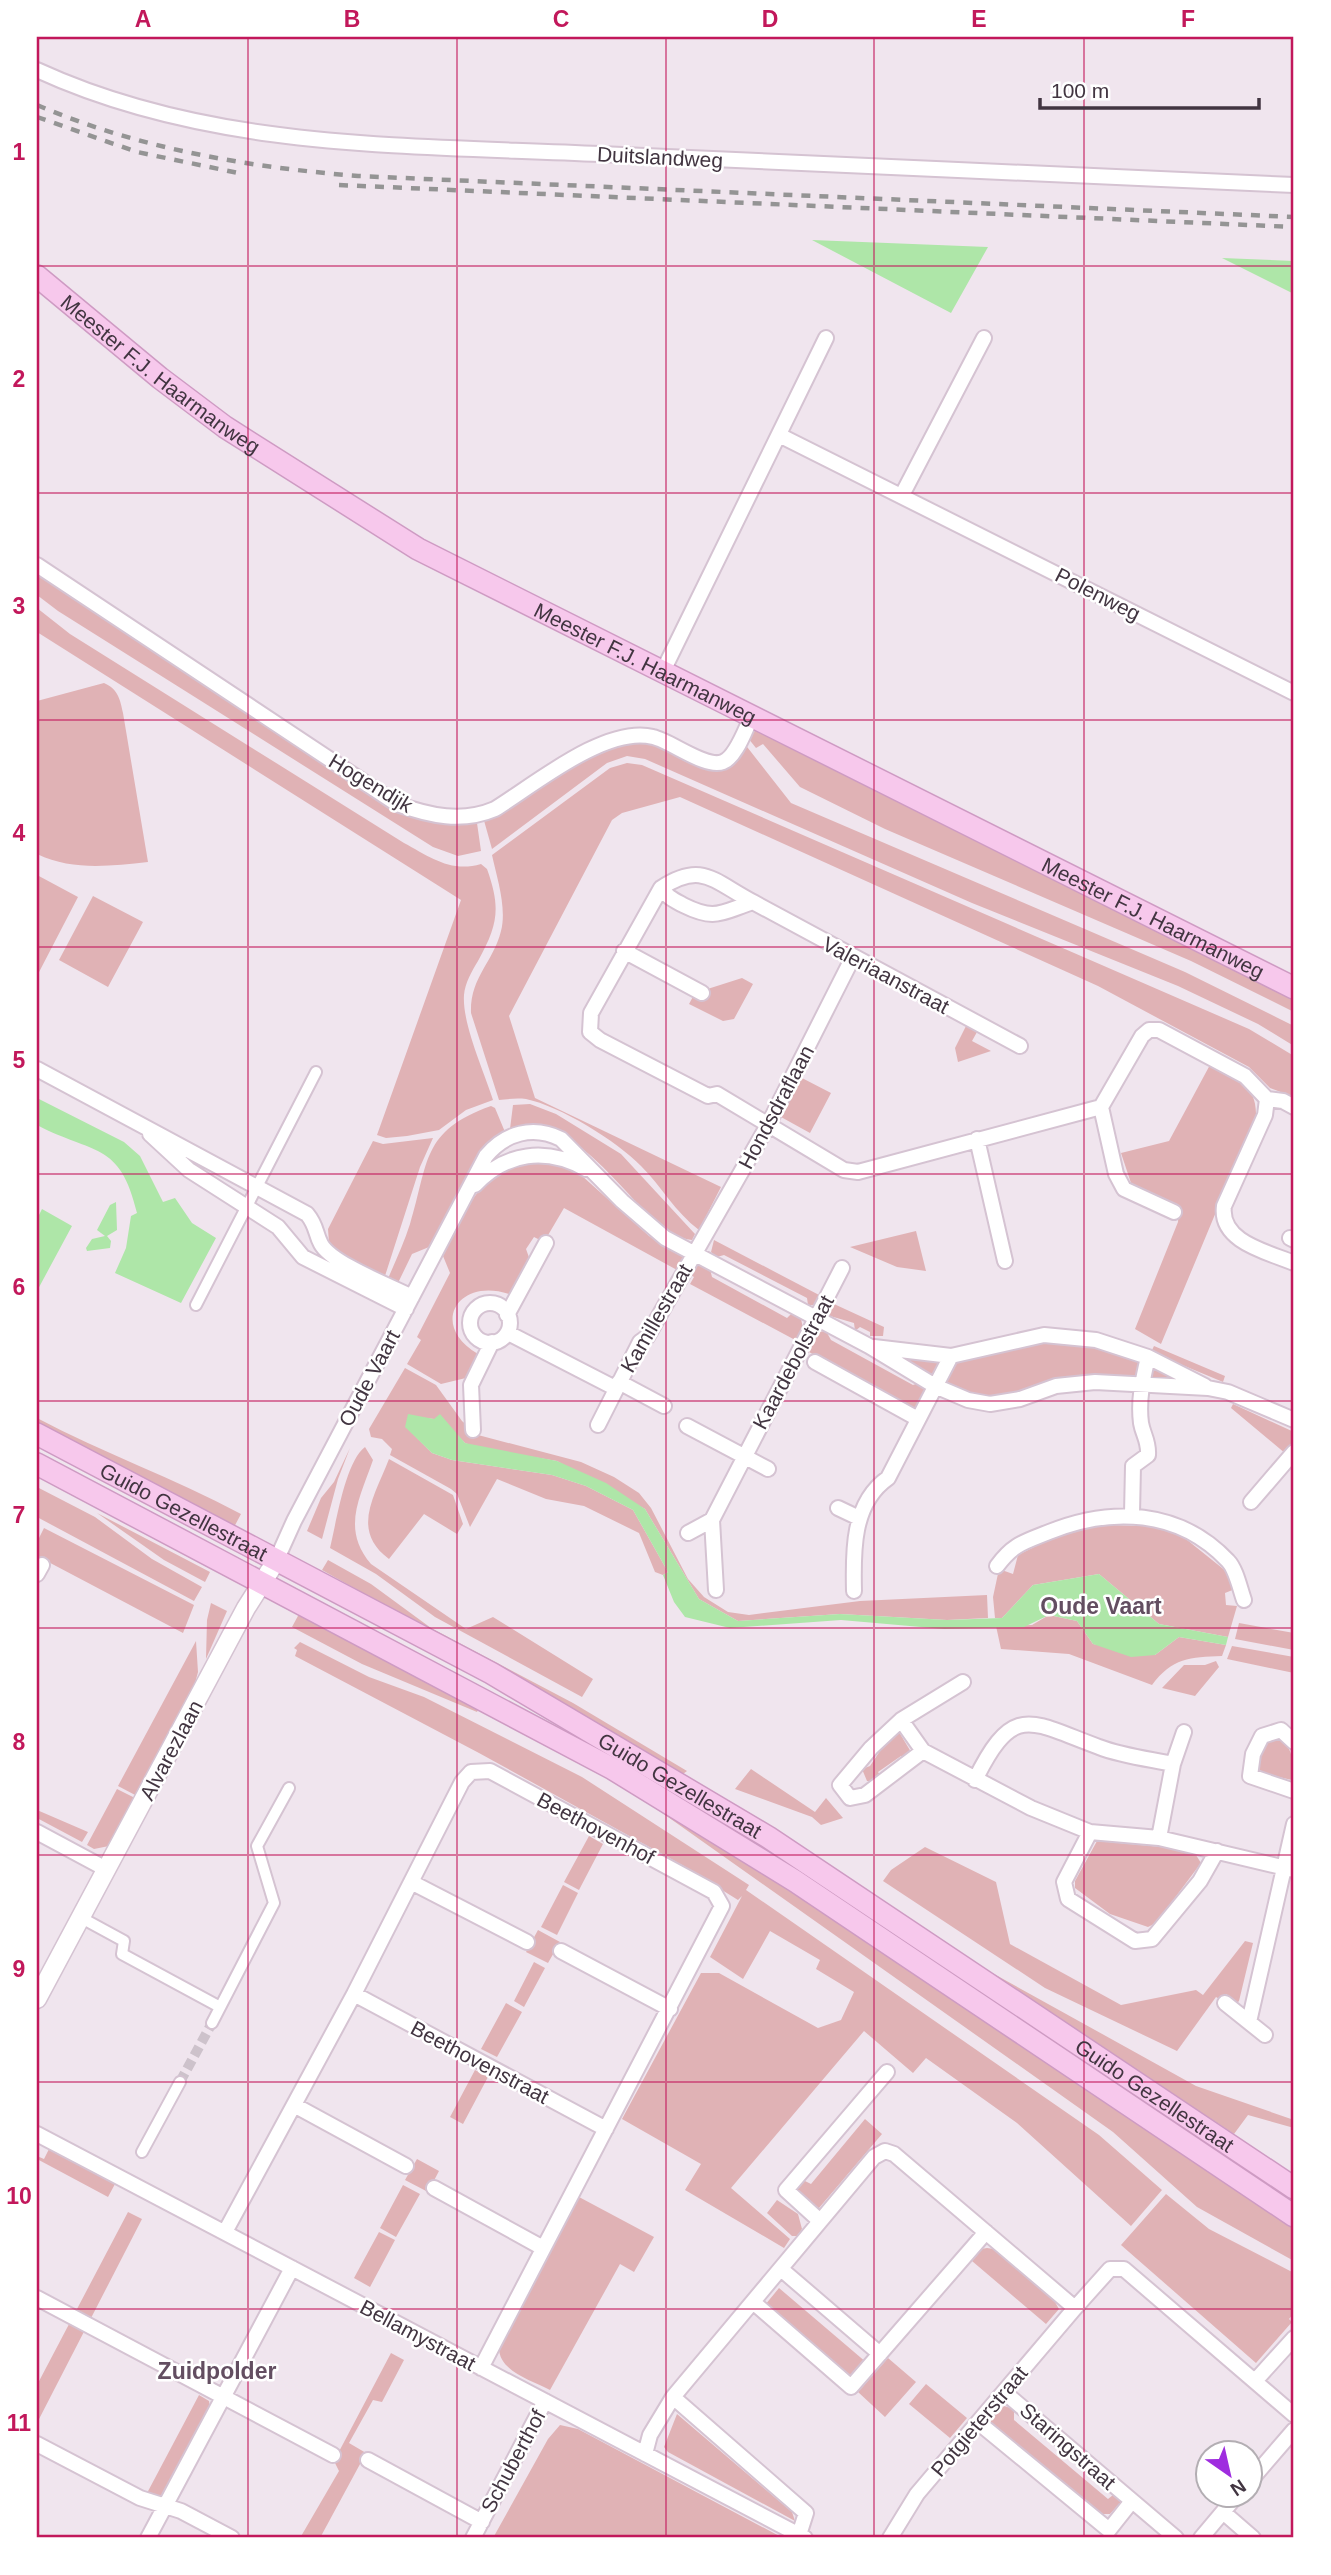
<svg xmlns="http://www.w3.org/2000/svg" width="1331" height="2575" font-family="Helvetica,sans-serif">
	<rect width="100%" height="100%" fill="#f0e5ee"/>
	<path fill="#e0b2b5" d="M37 572 411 814 477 823 481 851 458 856 433 847 58 611 37 595Z
		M37 608 70 634 404 843C430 857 451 873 481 864L487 869C501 908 498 925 478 961 472 971 465 983 464 995 462 1024 484 1071 493 1100L466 1110 439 1130 407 1136 386 1138 377 1135 461 900 37 632Z
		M104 683C118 689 120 699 123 713L148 862C109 866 73 871 37 854V701Z
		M758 730 1294 996V1012L1191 961 885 829 800 787 763 744 756 748 748 738 751 731Z
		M622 741 645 742 718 768 744 743 791 803 1185 972 1294 1026V1046L1258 1024 1178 986 972 903 645 759 627 756 607 763 492 849 483 817 573 762Z
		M627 763 642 765 1249 1029 1294 1056V1097L1270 1088 1249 1067 1098 986 680 797 622 813 612 820 509 1016 535 1098 721 1187 699 1230C675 1212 662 1187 641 1166 617 1141 560 1106 526 1099 517 1098 507 1099 499 1100L471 1013C470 977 493 963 501 931 507 908 497 878 492 855L610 768Z
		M37 875 78 897 37 976Z
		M93 896 143 922 108 987 59 960Z
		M742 978 753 984 734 1019 723 1021 689 1004 695 993Z
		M966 1026 977 1032 972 1041 991 1051 958 1062 955 1048Z
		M1211 1063C1236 1076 1257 1085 1256 1116L1161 1344 1135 1329 1178 1222 1179 1207 1131 1183 1121 1153 1169 1141Z
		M802 1078 831 1093 810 1133 781 1117Z
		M530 1104 556 1114 621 1154 695 1234 692 1240C679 1239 669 1231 659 1223 617 1190 572 1111 510 1129L513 1105Z
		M491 1106 495 1108 505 1132 480 1152 429 1247 412 1254 397 1285 387 1281C395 1262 404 1243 410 1224 429 1162 421 1131 491 1106Z
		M433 1138 420 1167 384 1279 344 1258 329 1243 328 1229 373 1141 383 1144Z
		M533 1162 563 1166 581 1175 649 1236 683 1257 677 1270 564 1208 544 1242 534 1237 526 1249 531 1263 509 1304 504 1305 509 1294C457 1277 429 1326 478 1354L485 1342 470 1377 441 1384 407 1364 421 1340 417 1337 450 1273 443 1256C469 1206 473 1176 533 1162Z
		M916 1231 926 1271 897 1267 850 1247Z
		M714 1240 821 1296 816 1305H808L807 1298 724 1255 717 1257 711 1252Z
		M695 1263 710 1269 712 1277 787 1318 792 1313 801 1319 803 1328 797 1341 690 1284 694 1277 687 1273Z
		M834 1304 884 1327 883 1336H870V1332L860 1327 855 1331 854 1323 830 1316 828 1313Z
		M826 1331 831 1340 913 1385 921 1382 926 1391 916 1411 809 1352 818 1332Z
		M1044 1335 1096 1340 1208 1388 1095 1382 1020 1399 968 1400 869 1346 951 1356Z
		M1154 1346 1225 1376 1223 1382 1151 1352Z
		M405 1368 436 1385 462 1421 478 1435 581 1462 614 1477 639 1493 651 1508 688 1579 704 1597 728 1612 749 1615 860 1601 987 1595 988 1618 947 1620 840 1614 738 1621 699 1599 645 1509 557 1461 479 1448 465 1443 446 1424 434 1419 416 1417 406 1427 432 1453 452 1460 552 1475 586 1486 633 1510 668 1572 663 1575 655 1572 639 1533 584 1506 546 1499 497 1479 470 1527 457 1494 451 1489 390 1455 392 1449 382 1439 371 1437 369 1429Z
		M1233 1404 1294 1432V1445L1286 1454 1231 1408Z
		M37 1418C103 1453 174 1478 241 1514L233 1529 37 1424Z
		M365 1447 373 1460C360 1498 341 1529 371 1564L466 1629 493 1617 593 1679 582 1697 435 1617 376 1574 330 1548C336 1524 345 1462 365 1447Z
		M350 1448 338 1479 322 1539 307 1531 321 1498 334 1482Z
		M389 1459 453 1495 463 1524 457 1534 424 1514 389 1559C350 1530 375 1496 389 1459Z
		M37 1487 95 1517 152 1559 202 1587 194 1601 37 1517Z
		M97 1513 210 1572 205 1582 164 1560Z
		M1080 1524 1171 1527 1227 1572 1235 1589 1225 1593 1226 1605 1237 1606 1228 1637 1159 1624 1099 1574 1033 1585 1002 1618H995L993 1597 999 1569 1013 1574 1018 1555Z
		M44 1528 194 1605 183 1633 37 1556V1542Z
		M328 1560 371 1584 431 1628 573 1703 687 1771 683 1774 322 1570Z
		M211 1603 227 1611 206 1659 207 1620Z
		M299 1614 479 1708 477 1712 362 1664 292 1627Z
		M1049 1615 1077 1621 1093 1644 1155 1655 1179 1637 1226 1645 1222 1656C1190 1657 1172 1658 1152 1685L1069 1654 1001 1649 996 1626 1032 1625Z
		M1239 1623 1294 1633V1650L1235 1639Z
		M196 1641 198 1672 194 1687 137 1796 118 1786Z
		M300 1642 369 1677 424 1697 582 1777 749 1885 746 1890 1099 2135 1162 2190 1131 2226 1017 2123 926 2058 913 2073 864 2031 731 2188 790 2239 784 2248 685 2190 701 2164 622 2119 701 1973H719L818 2028 841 2020 854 1992 816 1969 820 1960 770 1931 743 1979 710 1957 742 1896 738 1900 682 1865 479 1753 295 1656 297 1650 294 1648Z
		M1232 1646 1294 1657V1673L1227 1659Z
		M1216 1661 1219 1667 1195 1696 1162 1688 1184 1665H1205Z
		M894 1730 899 1732 911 1752 904 1759 901 1756 878 1772 881 1776 874 1781H867L862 1769 870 1766Z
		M1280 1737C1291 1746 1297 1767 1292 1780L1265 1774 1259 1769V1756L1267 1739Z
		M751 1769 815 1812 826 1798 843 1818 821 1825 812 1817 735 1789Z
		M117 1789 135 1798 109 1846 94 1849 87 1845Z
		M644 1800 729 1848 1294 2226V2261L1197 2207 1113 2132Z
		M37 1810 88 1832 82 1842 37 1818Z
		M589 1836 603 1844 579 1890 564 1882Z
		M1097 1841 1162 1847 1196 1855 1201 1863 1156 1923 1148 1927 1110 1914 1075 1888V1881Z
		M925 1847 996 1882 1010 1944 1121 2005 1196 1990 1203 1995 1245 1941 1253 1943 1239 2001 1237 2003 1226 1994 1221 2000 1216 1997 1177 2051 1045 1988 883 1881 891 1870Z
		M563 1885 578 1893 557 1935 541 1927Z
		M538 1930 560 1942 548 1963 526 1952Z
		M534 1962 545 1968 524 2007 514 2001Z
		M976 1964 1196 2086 1294 2120V2128L1248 2115 1234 2134Z
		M506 2003 522 2012 497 2057 481 2049Z
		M475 2070 488 2077 463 2124 450 2117Z
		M865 2119 882 2134 819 2208H813L798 2192V2182L801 2179 811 2184Z
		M49 2149 115 2184 108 2197 37 2159V2156L44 2159Z
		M417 2159 439 2171 428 2192 405 2180Z
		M403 2185 420 2194 396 2237 380 2228Z
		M1166 2194 1209 2229 1294 2273V2313L1289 2319 1292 2322 1256 2363 1121 2245Z
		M579 2197 654 2237 634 2272 620 2264 550 2390C531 2380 498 2371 499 2347Z
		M777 2200 798 2214 802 2229 797 2236H792L767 2213Z
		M128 2212 142 2219 37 2423V2385Z
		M379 2232 395 2240 370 2287 354 2278Z
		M987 2248 994 2249 1055 2302 1059 2309 1046 2324 972 2261 981 2249Z
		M779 2288 867 2363 853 2381 765 2305Z
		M391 2353 404 2360 382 2402 373 2400 349 2443 366 2453 320 2538H300L339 2471 334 2461Z
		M888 2358 916 2382 885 2417 858 2392Z
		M926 2384 967 2418 950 2438 909 2404Z
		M199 2395 209 2401 210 2408 163 2497 146 2495Z
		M1004 2406 1014 2409V2420L1108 2499 1113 2495 1121 2502 1110 2514H1100L988 2420Z
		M677 2414 792 2512 795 2521 668 2452 664 2447Z
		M560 2425 578 2429 783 2538H493L548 2439Z"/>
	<path fill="#aee6a8" d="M812 240 988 247 951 313Z
		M1222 258 1294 261V294Z
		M37 1098 124 1142 140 1156 163 1202 175 1198 192 1223 216 1238 181 1303 115 1273 126 1248 131 1216 137 1213C120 1141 94 1155 37 1125Z
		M116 1202 117 1230 107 1236 111 1241 110 1248 87 1251 86 1248 92 1239 105 1236 97 1230 110 1205Z
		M42 1209 72 1226 37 1291V1219Z
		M408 1414 434 1419 440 1414 465 1443 557 1461 606 1483 645 1509 699 1599 738 1621 840 1614 947 1620 1002 1618 1033 1585 1099 1574 1159 1624 1228 1637 1226 1645 1179 1637 1155 1655 1131 1657 1093 1644 1077 1621 1049 1615 1024 1627 944 1629 841 1620 730 1628 685 1617 674 1602 663 1575 668 1572 633 1510 586 1486 552 1475 452 1460 432 1453 405 1427Z"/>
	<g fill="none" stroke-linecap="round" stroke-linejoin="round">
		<path stroke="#cdc2cb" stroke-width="10" stroke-dasharray="10 5" stroke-linecap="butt" d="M180 2082 212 2023"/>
		<g stroke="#d5c3d2" stroke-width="14">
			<path id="pedestrian" d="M196 1305 316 1072
				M78 1916 124 1941 122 1954 220 2007
				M212 2023 274 1903 257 1846 289 1788
				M142 2152 180 2082"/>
		</g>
		<g stroke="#d5c3d2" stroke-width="18">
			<path id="minor" d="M37 70C213 151 410 145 600 154 831 166 1063 173 1294 185
				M779 435 1294 693
				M902 495 984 338
				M37 565 397 804C430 816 462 823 495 809 534 785 606 725 653 737 671 741 706 769 723 762 736 757 745 730 751 718
				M663 671 826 338
				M661 888 591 1013 590 1032 600 1040 708 1096 717 1094 844 1170 858 1172 1101 1107 1142 1036 1149 1030H1159L1245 1076 1267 1099 1265 1115 1224 1206C1219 1242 1268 1252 1294 1263
				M753 902C713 881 702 861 661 888 667 897 674 900 683 905 715 921 720 913 753 902L1020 1046
				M624 951 702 993
				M37 1069 307 1214C317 1226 315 1233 321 1244 332 1264 391 1286 412 1297
				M1267 1099 1283 1101 1294 1107
				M1101 1107 1116 1174 1124 1189 1174 1212
				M150 1134 189 1170 278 1227 303 1257 406 1309
				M977 1139 1005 1261
				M475 1185C506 1152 546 1147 586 1169
				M1290 1238 1294 1240
				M470 1323a20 20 0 1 1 40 0a20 20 0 1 1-40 0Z
				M507 1315 546 1243
				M510 1334 615 1388
				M874 1347 951 1356 1044 1335 1096 1340 1148 1357 1205 1386
				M815 1362 918 1419
				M619 1382 664 1406
				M598 1425 640 1342 647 1337 768 1125 853 957
				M687 1426 768 1469
				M473 1430 471 1385 492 1342
				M1251 1502 1294 1452
				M838 1508 859 1518
				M1132 1514 1133 1466 1148 1455C1149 1441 1143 1435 1141 1423 1138 1400 1143 1378 1148 1357
				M688 1533 712 1520
				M276 1561 294 1521 486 1156C505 1133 533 1125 561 1139L622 1201 665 1238 869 1346 935 1386 968 1400 990 1404 1020 1399 1056 1386 1095 1382 1208 1388 1228 1392 1294 1420
				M997 1566C1013 1544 1024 1542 1049 1532 1111 1507 1179 1509 1228 1561 1236 1569 1240 1589 1244 1600
				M37 1574 42 1565
				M716 1590 712 1520 842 1268
				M854 1591C853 1552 852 1503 888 1478L951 1356
				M901 1720 923 1751 1031 1808 1090 1832 1159 1838 1294 1870
				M1294 1742 1281 1730 1262 1736 1253 1754 1250 1776 1294 1791
				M923 1751 865 1795 850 1798 840 1785 871 1748 901 1720 963 1682
				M975 1780C1014 1701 1030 1722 1099 1747 1122 1756 1149 1759 1173 1764
				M37 1832 106 1869
				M1090 1832 1064 1882 1068 1899 1135 1941 1152 1939 1200 1881 1217 1851
				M1159 1838 1173 1764 1184 1732
				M411 1882 527 1942
				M561 1951 670 2009
				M354 1994 606 2129
				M1225 2003 1265 2035
				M1249 2022 1294 1824
				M294 2105 406 2166
				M37 2134 805 2538
				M434 2188 543 2248
				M820 2221 786 2190 887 2072
				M225 2232 354 1994 462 1782 471 1772 490 1771 714 1892 722 1906 481 2368
				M781 2269 880 2354
				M37 2298 333 2455
				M753 2302 851 2387 986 2232
				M1255 2381 1294 2338
				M1004 2392 1176 2538
				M673 2397 806 2513 799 2535
				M979 2423 1109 2530 1132 2501
				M37 2444 140 2498 181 2511 232 2538
				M645 2454 650 2435 673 2397 874 2157 885 2151 894 2154 1075 2308 1110 2269H1124L1294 2415
				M368 2460 482 2522
				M1250 2481 1294 2430
				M1223 2512 1253 2538
				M148 2538 292 2268
				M473 2538 545 2401
				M890 2538 917 2494 1075 2308
				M1201 2538 1238 2494"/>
		</g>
		<g stroke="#d5c3d2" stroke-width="21">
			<path id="tertiary" d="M37 1999 246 1608 276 1561"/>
		</g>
		<g stroke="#ce9bc3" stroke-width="24">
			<g id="secondary">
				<path id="s1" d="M37 276 160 378 225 427 418 549 1294 988"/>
				<path id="s2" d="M37 1434 491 1673 768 1837 1294 2188"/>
				<path d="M37 1464 613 1769 795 1881 1294 2216"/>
			</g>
		</g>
		<use href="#pedestrian" stroke="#fff" stroke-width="10"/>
		<use href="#minor" stroke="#fff" stroke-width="14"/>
		<use href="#tertiary" stroke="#fff" stroke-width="18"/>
		<use href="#secondary" stroke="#f7c8ec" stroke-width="21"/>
		<path stroke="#949494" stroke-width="4.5" stroke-dasharray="9 9" stroke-linecap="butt" d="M37 105C140 149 247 167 358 176L1294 217
			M37 117 137 152 238 173
			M339 185 1294 227"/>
	</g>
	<path fill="none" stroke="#c2185b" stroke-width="2" stroke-opacity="0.55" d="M248 37V2538M457 37V2538M666 37V2538M874 37V2538M1084 37V2538M37 266H1294M37 493H1294M37 720H1294M37 947H1294M37 1174H1294M37 1401H1294M37 1628H1294M37 1855H1294M37 2082H1294M37 2309H1294"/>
	<g text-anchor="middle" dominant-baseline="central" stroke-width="5" stroke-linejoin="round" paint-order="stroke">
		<g font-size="21" fill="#423541" stroke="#fff">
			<text transform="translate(660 157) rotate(3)">Duitslandweg</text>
			<text stroke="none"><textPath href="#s1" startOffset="158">Meester F.J. Haarmanweg</textPath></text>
			<text transform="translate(1098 594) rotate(27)">Polenweg</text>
			<text stroke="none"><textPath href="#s1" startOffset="724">Meester F.J. Haarmanweg</textPath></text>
			<text transform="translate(371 783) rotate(31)">Hogendijk</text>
			<text stroke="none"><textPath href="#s1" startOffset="1292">Meester F.J. Haarmanweg</textPath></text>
			<text transform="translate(886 975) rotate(28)">Valeriaanstraat</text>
			<text transform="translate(776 1107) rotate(-62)">Hondsdraflaan</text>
			<text transform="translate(656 1318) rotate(-60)">Kamillestraat</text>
			<text transform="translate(793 1362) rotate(-62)">Kaardebolstraat</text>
			<text transform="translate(369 1378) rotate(-62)">Oude Vaart</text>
			<text stroke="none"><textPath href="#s2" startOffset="166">Guido Gezellestraat</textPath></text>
			<text transform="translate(171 1750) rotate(-62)">Alvarezlaan</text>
			<text stroke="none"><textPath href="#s2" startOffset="733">Guido Gezellestraat</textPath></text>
			<text transform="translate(596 1828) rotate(28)">Beethovenhof</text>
			<text transform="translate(480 2062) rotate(28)">Beethovenstraat</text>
			<text stroke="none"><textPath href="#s2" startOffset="1300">Guido Gezellestraat</textPath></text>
			<text transform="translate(418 2335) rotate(28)">Bellamystraat</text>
			<text transform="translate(979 2421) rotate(-50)">Potgieterstraat</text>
			<text transform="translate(1068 2446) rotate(41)">Staringstraat</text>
			<text transform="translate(513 2461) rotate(-62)">Schuberthof</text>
		</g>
		<g font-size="23" font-weight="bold" fill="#634e61" stroke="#fff">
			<text x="1101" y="1606">Oude Vaart</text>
			<text x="217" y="2371">Zuidpolder</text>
		</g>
	</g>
	<rect width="1331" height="2575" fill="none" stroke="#ffffff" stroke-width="77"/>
	<g transform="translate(1229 2474) rotate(146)"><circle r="33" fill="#ffffff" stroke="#b3aeb3" stroke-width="2"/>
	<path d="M0-5L12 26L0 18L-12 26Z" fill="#9f2ddf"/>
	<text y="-10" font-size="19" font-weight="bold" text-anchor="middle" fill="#423541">N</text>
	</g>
	<path d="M1040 98v10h219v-10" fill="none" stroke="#423541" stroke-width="3.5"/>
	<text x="1051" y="98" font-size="21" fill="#423541" stroke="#ffffff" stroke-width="5" paint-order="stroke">100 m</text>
	<rect x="38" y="38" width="1254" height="2498" fill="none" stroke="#c2185b" stroke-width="2.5"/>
	<g font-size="23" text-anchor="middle" font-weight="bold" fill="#c2185b">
		<text x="143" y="27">A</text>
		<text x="352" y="27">B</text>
		<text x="561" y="27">C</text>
		<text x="770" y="27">D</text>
		<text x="979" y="27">E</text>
		<text x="1188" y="27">F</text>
		<text x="19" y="160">1</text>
		<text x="19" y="387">2</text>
		<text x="19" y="614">3</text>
		<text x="19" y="841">4</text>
		<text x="19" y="1068">5</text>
		<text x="19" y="1295">6</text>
		<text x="19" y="1523">7</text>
		<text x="19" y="1750">8</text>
		<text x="19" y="1977">9</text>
		<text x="19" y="2204">10</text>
		<text x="19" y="2431">11</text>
	</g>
</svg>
